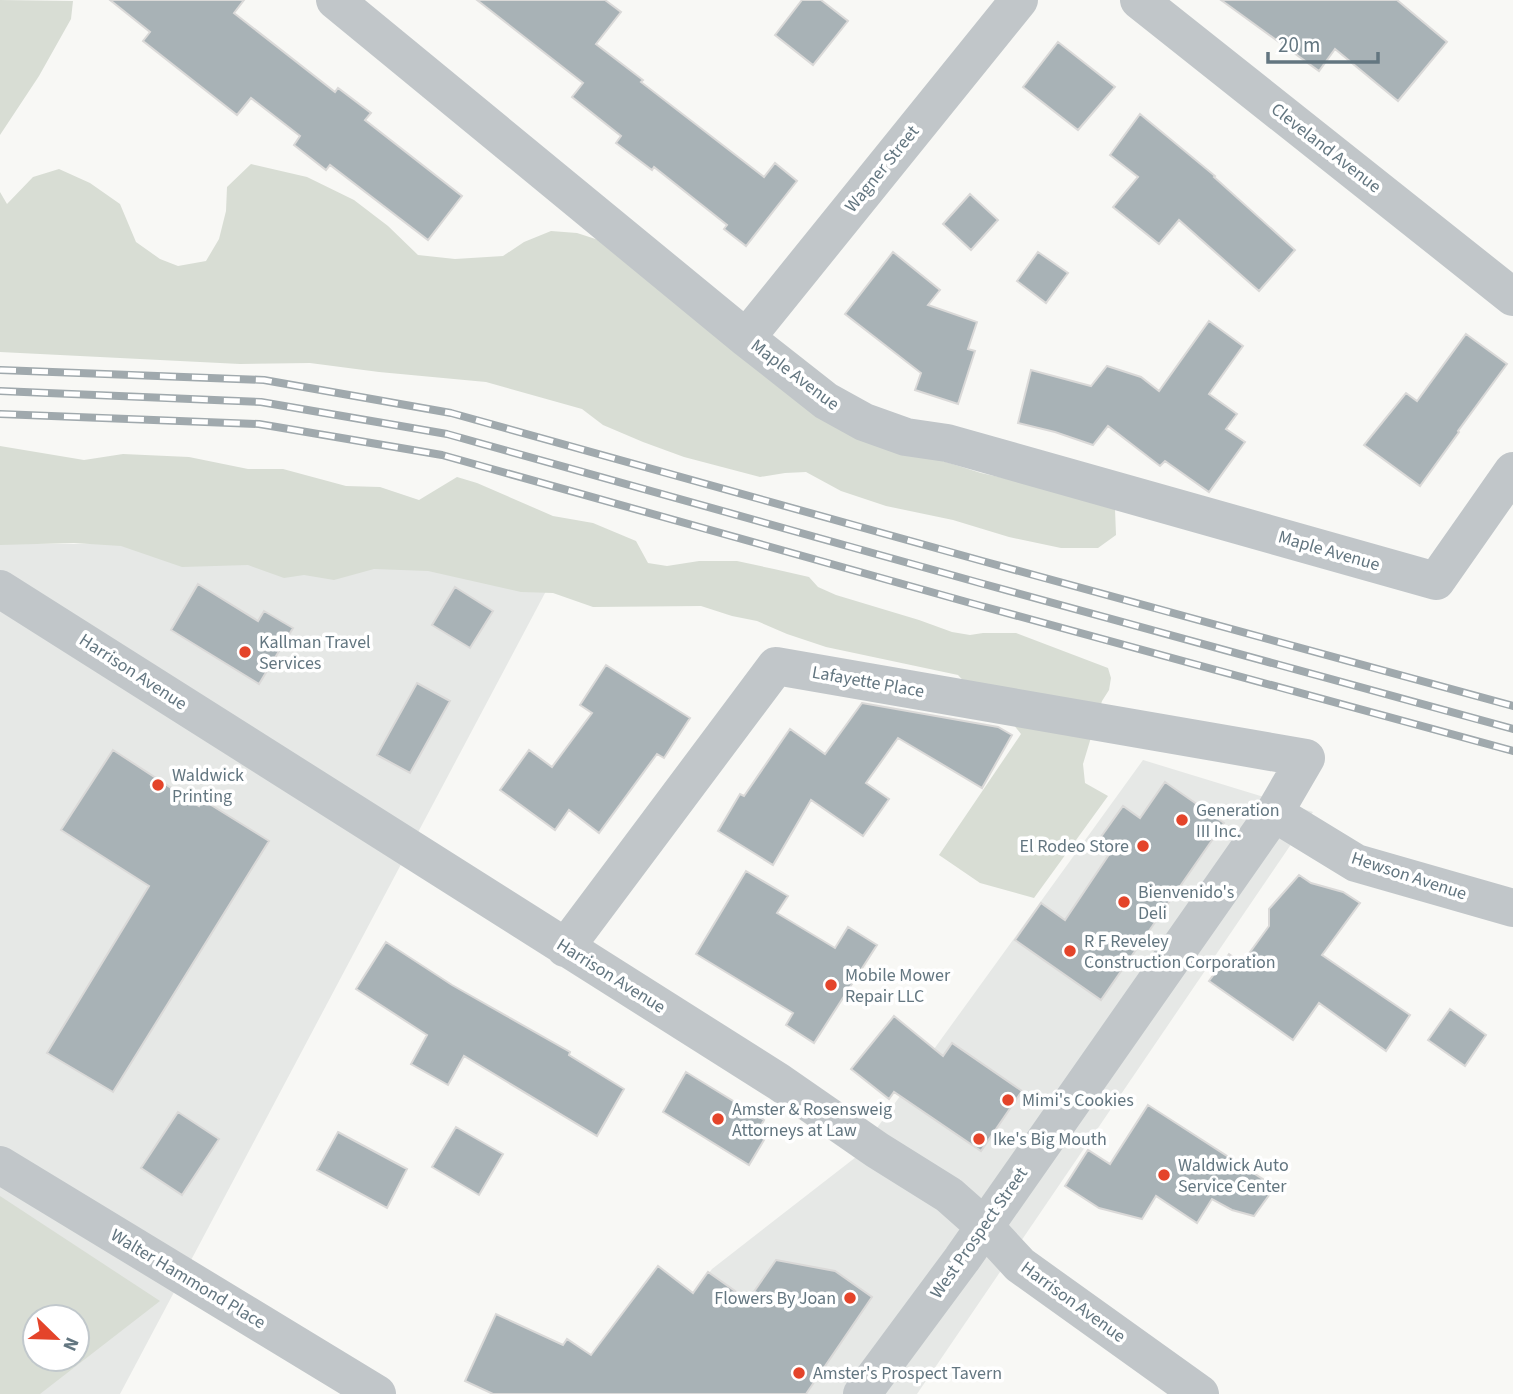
<svg xmlns="http://www.w3.org/2000/svg" width="1513" height="1394" font-family="'Source Sans 3',sans-serif">
	<rect width="100%" height="100%" fill="#f8f8f5"/>
	<path fill="#e6e8e6" fill-rule="evenodd" d="M0 544H401L554 576 120 1394H0ZM35 1317H77V1359H35Z
		M1143 760 1313 812 917 1394H621L712 1269 856 1157Z"/>
	<path fill="#d8ddd4" fill-rule="evenodd" d="M0 0 73 1 71 19 39 76 0 135Z
		M251 164 307 177 354 200 388 226 418 255 455 259 503 256 524 242 551 231 577 233 614 245 863 436 981 473 1017 481 1115 509 1116 535 1098 548H1061L1009 537 953 520 886 506 841 491 806 472 785 473 760 477 684 457 643 442 603 425 582 409 486 382 379 372 310 363 240 364 0 352V192L7 204 33 177 59 169 90 183 120 204 136 242 160 259 178 266 206 261 219 239 226 211 227 187Z
		M0 446 84 460 123 454 189 457 248 469H283L346 486 380 487 419 500 457 477 477 483 553 516 593 523 636 541 648 563 667 566 699 561H737L774 569 809 577 818 587 836 595 919 620 952 632 970 635 983 633H1016L1108 668 1111 678 1109 690 1102 701 1083 764 1085 783 1108 796 1034 898 980 883 939 855 1021 734 1013 724 986 705 958 675 826 647 787 634 757 621 732 616 701 606 593 607 553 593 521 592 428 571 374 569 334 580 304 575 284 578 248 565 182 567 121 546 74 543 0 545Z
		M0 1196 160 1301 40 1394H0ZM35 1317H77V1359H35Z"/>
	<path fill="#a8b2b6" stroke="#dad9d8" stroke-width="2" d="M110 0H244L234 13 335 92 338 88 371 113 365 120 462 196 428 240 330 165 326 170 294 145 300 136 251 98 237 115 143 41 150 32Z
		M477 0H605L621 12 596 44 643 80 641 82 764 177 775 163 797 181 746 246 724 229 727 225 654 167 652 170 616 143 621 136 572 97 583 83Z
		M802 0H821L848 21 813 65 775 35Z
		M1221 0H1397L1447 42 1398 101 1335 49 1319 71Z
		M1058 42 1115 87 1078 130 1023 87Z
		M1140 114 1215 176 1214 177 1295 250 1259 291 1179 220 1159 244 1113 207 1138 177 1110 155Z
		M970 194 998 220 971 250 943 224Z
		M893 252 940 290 928 305 977 322 968 349 975 351 958 404 915 390 921 373 845 314Z
		M1038 252 1068 273 1046 303 1017 281Z
		M1209 321 1243 346 1209 394 1237 414 1226 429 1245 442 1209 492 1165 461 1160 466 1108 426 1093 445 1055 432 1018 423 1031 370 1091 386 1107 366 1141 377 1159 391Z
		M1466 334 1507 364 1458 431 1459 432 1420 486 1364 445 1406 393 1417 401Z
		M198 584 258 621 264 611 293 628 259 684 171 630Z
		M455 587 493 611 470 648 432 625Z
		M606 665 690 718 664 758 657 754 599 833 569 810 555 830 500 790 529 750 552 767 592 713 580 705Z
		M417 683 450 701 410 773 377 755Z
		M862 703 998 727 1012 735 982 788 898 738 866 783 889 799 863 836 811 800 773 865 718 831 740 794 744 796 790 729 825 754Z
		M113 750 199 806 203 800 269 841 113 1092 47 1053 149 886 61 830Z
		M1165 782 1224 823 1101 1000 1015 940 1041 903 1065 920 1112 850 1098 841 1123 806 1140 818Z
		M746 871 788 896 777 913 835 948 848 927 877 945 814 1043 786 1025 793 1013 696 954Z
		M1299 875 1311 883 1343 892 1360 903 1322 955 1410 1015 1386 1051 1319 1003 1293 1040 1209 981 1229 954 1242 963 1269 926V909Z
		M386 942 452 985 570 1052 569 1055 624 1089 597 1136 464 1056 448 1085 411 1064 427 1035 356 989Z
		M1450 1009 1486 1035 1465 1066 1428 1040Z
		M894 1016 943 1056 952 1043 1022 1091 981 1151 894 1092 889 1099 851 1069Z
		M686 1072 764 1120 759 1129 767 1135 749 1165 663 1112Z
		M1148 1105 1275 1187 1254 1216 1232 1210 1212 1199 1197 1223 1156 1196 1142 1219 1099 1208 1065 1186 1088 1150 1110 1164Z
		M178 1112 219 1139 182 1195 141 1168Z
		M456 1127 503 1154 479 1195 432 1167Z
		M338 1132 407 1169 387 1208 317 1170Z
		M776 1260 835 1271 872 1297 806 1394H493L465 1381 496 1314 563 1345 567 1339 591 1355 658 1266 693 1293 708 1272 748 1300Z"/>
	<g fill="none" stroke-linecap="round" stroke-linejoin="round">
		<path stroke="#c1c6c9" stroke-width="38" d="M335 0 746 338 826 401 864 422 906 437 947 443 1436 581 1513 471
			M1139 0 1513 297
			M746 338 1019 0
			M0 589 779 1082 877 1150 949 1195 984 1226 1020 1265 1200 1394
			M1274 813 1356 863 1513 908
			M565 948 776 666 1306 758 1274 813 962 1259 862 1394
			M0 1165 377 1394"/>
		<g stroke="#a0a9ad" stroke-width="8">
			<path id="rail" d="M0 370 264 380 451 413 986 562 1513 706
				M0 391 261 402 447 434 980 583 1513 729
				M0 414 259 424 442 455 974 604 1513 751"/>
		</g>
		<use href="#rail" stroke="#fff" stroke-width="5" stroke-dasharray="16" stroke-linecap="butt"/>
	</g>
	<g fill="#e4442a" stroke="#fff" stroke-width="2.5">
		<circle cx="245" cy="652" r="7"/>
		<circle cx="158" cy="785" r="7"/>
		<circle cx="1182" cy="820" r="7"/>
		<circle cx="1143" cy="846" r="7"/>
		<circle cx="1124" cy="902" r="7"/>
		<circle cx="1070" cy="951" r="7"/>
		<circle cx="831" cy="985" r="7"/>
		<circle cx="1008" cy="1100" r="7"/>
		<circle cx="718" cy="1119" r="7"/>
		<circle cx="979" cy="1139" r="7"/>
		<circle cx="1164" cy="1175" r="7"/>
		<circle cx="850" cy="1298" r="7"/>
		<circle cx="799" cy="1373" r="7"/>
	</g>
	<g text-anchor="middle" dominant-baseline="central" stroke-width="7" stroke-linejoin="round" paint-order="stroke">
		<g font-size="18" fill="#637680" stroke="#fff">
			<text transform="translate(1326 148) rotate(38)">Cleveland Avenue</text>
			<text transform="translate(882 169) rotate(-51)">Wagner Street</text>
			<text transform="translate(795 375) rotate(37)">Maple Avenue</text>
			<text transform="translate(1329 551) rotate(16)">Maple Avenue</text>
			<text transform="translate(133 672) rotate(33)">Harrison Avenue</text>
			<text transform="translate(868 682) rotate(10)">Lafayette Place</text>
			<text transform="translate(1409 876) rotate(18)">Hewson Avenue</text>
			<text transform="translate(611 976) rotate(32)">Harrison Avenue</text>
			<text transform="translate(979 1233) rotate(-55)">West Prospect Street</text>
			<text transform="translate(188 1279) rotate(31)">Walter Hammond Place</text>
			<text transform="translate(1073 1302) rotate(36)">Harrison Avenue</text>
		</g>
		<g font-size="18" fill="#637680" stroke="#fff" text-anchor="start">
			<text x="259" y="642">Kallman Travel<tspan x="259" dy="21">Services</tspan></text>
			<text x="172" y="775">Waldwick<tspan x="172" dy="21">Printing</tspan></text>
			<text x="1196" y="810">Generation<tspan x="1196" dy="21">III Inc.</tspan></text>
			<text x="1129" y="846" text-anchor="end">El Rodeo Store</text>
			<text x="1138" y="892">Bienvenido's<tspan x="1138" dy="21">Deli</tspan></text>
			<text x="1084" y="941">R F Reveley<tspan x="1084" dy="21">Construction Corporation</tspan></text>
			<text x="845" y="975">Mobile Mower<tspan x="845" dy="21">Repair LLC</tspan></text>
			<text x="1022" y="1100">Mimi's Cookies</text>
			<text x="732" y="1109">Amster &amp; Rosensweig<tspan x="732" dy="21">Attorneys at Law</tspan></text>
			<text x="993" y="1139">Ike's Big Mouth</text>
			<text x="1178" y="1165">Waldwick Auto<tspan x="1178" dy="21">Service Center</tspan></text>
			<text x="836" y="1298" text-anchor="end">Flowers By Joan</text>
			<text x="813" y="1373">Amster's Prospect Tavern</text>
		</g>
	</g>
	<g transform="translate(56 1338) rotate(113)"><circle r="33" fill="#ffffff" stroke="#c1c8cc" stroke-width="2"/>
	<path d="M0-5L12 26L0 18L-12 26Z" fill="#e4442a"/>
	<text y="-10" font-size="19" font-weight="bold" text-anchor="middle" fill="#637680">N</text>
	</g>
	<path d="M1268 52v10h110v-10" fill="none" stroke="#637680" stroke-width="3.5"/>
	<text x="1278" y="52" font-size="21" fill="#637680" stroke="#ffffff" stroke-width="5" paint-order="stroke">20 m</text>
</svg>
